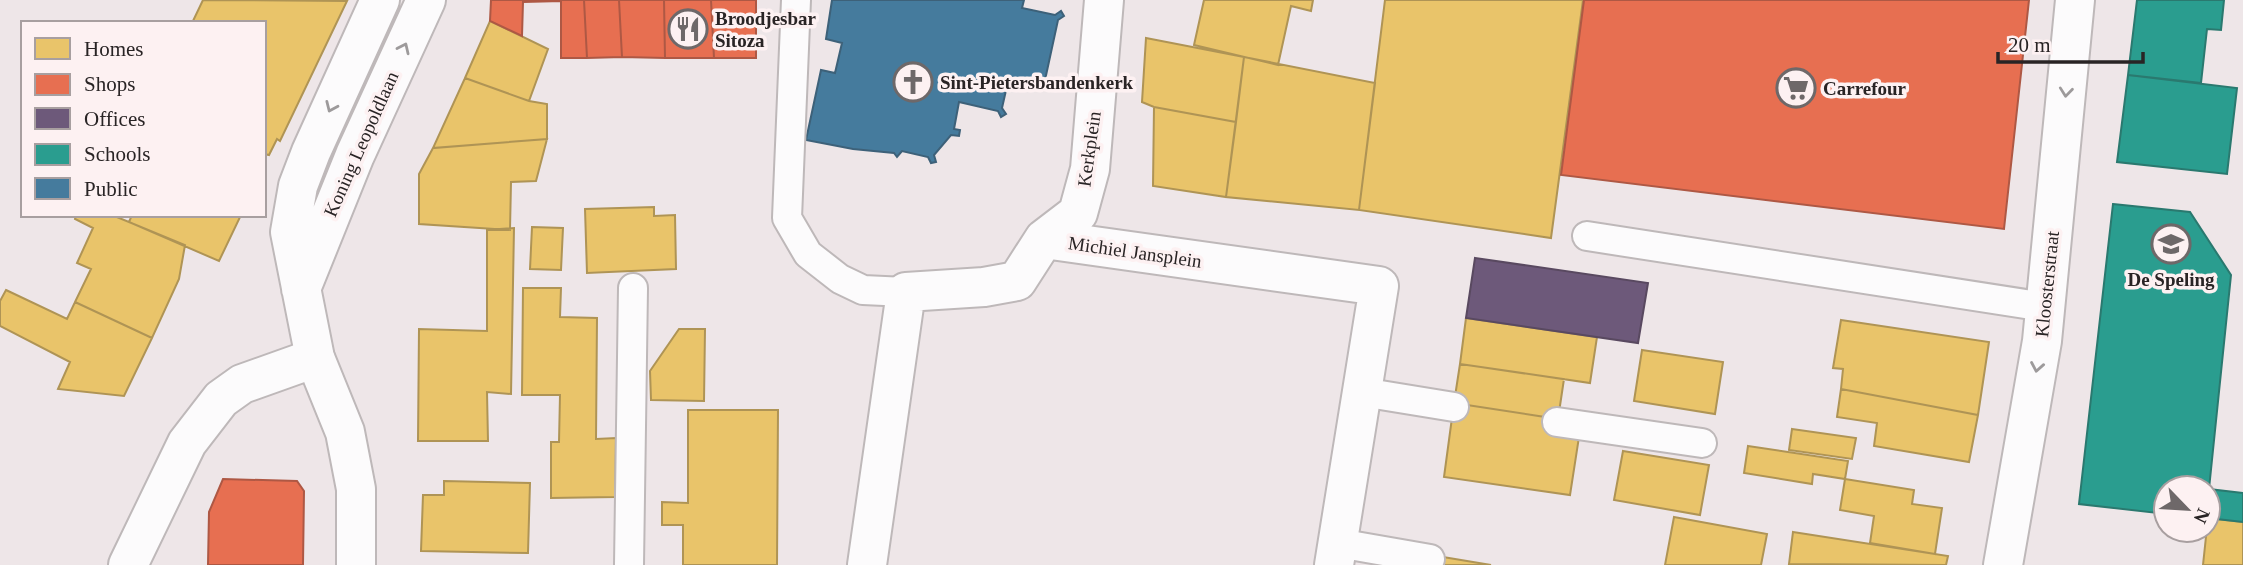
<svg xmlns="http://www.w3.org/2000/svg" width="2243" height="565" font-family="'Times New Roman',serif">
	<rect width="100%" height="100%" fill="#eee6e8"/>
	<path fill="#e9c46a" stroke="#af9455" stroke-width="2" d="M203 0 347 1 280 141 277 139 269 155 264 154V23H192Z
		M1204 0H1313L1311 11 1291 6 1278 65 1194 45Z
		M1385 0H1583L1551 238 1359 210Z
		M490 21 548 49 529 101 465 78Z
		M1146 38 1244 57 1236 122 1154 107 1142 102Z
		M1244 57 1375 83 1359 210 1226 197Z
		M465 78 529 101 547 104V139L433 148Z
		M1154 107 1236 122 1226 197 1153 186Z
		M547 139 536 181 511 182 510 230 419 224V174L433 148Z
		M654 207V216L675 215 676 269 587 273 585 209Z
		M76 215H112L185 245 179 279 152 338 75 302 91 269 77 263 93 228 75 219Z
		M132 215H241L219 261 129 222Z
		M532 227 563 228 561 270 530 269Z
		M514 228 511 394 487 392 488 441H418L419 329 487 331V230Z
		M523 288H561L560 317 597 318 596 439 616 438 615 497 551 498V442H559L560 395H522Z
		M6 290 67 319 75 302 152 338 124 396 58 389 70 362 0 326V301Z
		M1466 318 1597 337 1590 383 1460 364Z
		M1841 320 1989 342 1978 415 1841 389 1843 369 1833 368Z
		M679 329H705L704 401 651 400 650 371Z
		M1642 350 1723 362 1715 414 1634 401Z
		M1460 364 1564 379 1558 419 1454 403Z
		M1841 389 1978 415 1969 462 1874 446 1877 423 1837 417Z
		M1454 403 1558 419 1579 437 1570 495 1444 477Z
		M688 410H778L777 565H683V525H662V502L688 503Z
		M1792 429 1856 438 1852 459 1789 450Z
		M1748 446 1848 461 1845 479 1813 474 1812 484 1744 473Z
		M1623 451 1709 465 1700 515 1614 500Z
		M1845 479 1914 490 1912 504 1942 508 1935 554 1870 543 1874 516 1840 510Z
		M444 481 530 483 528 553 421 551 423 495H444Z
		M1674 517 1767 534 1761 565H1665Z
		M2208 518 2243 522V565H2203Z
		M1793 532 1948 556 1946 565 1789 564Z
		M1431 555 1491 565H1429Z"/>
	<path fill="#e76f51" stroke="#ae5844" stroke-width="2" d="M491 0H561V1L523 2 522 36 490 21Z
		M584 0 587 58H561V0Z
		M584 0H619L622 57 587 58Z
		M619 0H664L665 58 622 57Z
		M664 0H711L714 58H665Z
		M711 0H756V58H714Z
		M1584 0H2029L2004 229 1561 175Z
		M223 479 297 481 304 491 303 565H208L209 512Z"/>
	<path fill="#6d597a" stroke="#594960" stroke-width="2" d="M1475 258 1648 283 1638 343 1466 318Z"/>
	<path fill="#2a9d8f" stroke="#2a796f" stroke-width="2" d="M2137 0H2224L2221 30 2207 29 2201 83 2128 75Z
		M2128 75 2237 88 2227 174 2117 162Z
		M2113 204 2190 212 2231 275 2209 489 2243 493V522L2208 518V488H2166V514L2079 504Z"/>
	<path fill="#457b9d" stroke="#3d6179" stroke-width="2" d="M832 0H1024L1022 8 1055 15 1061 11 1064 16 1058 20 1045 80 1049 86 1044 90 1041 84 1009 77 1002 108 1006 114 1001 117 998 111 959 102 954 129 960 130 959 136 951 135 934 155 936 162 931 163 928 157 902 151 897 157 894 153 853 149 806 140 821 70 835 73 842 43 826 39Z"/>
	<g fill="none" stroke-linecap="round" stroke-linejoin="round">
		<g stroke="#beb8b9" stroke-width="32">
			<path id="lane" d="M796 0 787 218 808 254 840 279 863 290 906 292
				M1587 236 2045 307
				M1362 392 1454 407
				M1557 422 1702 443
				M1338 543 1430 559
				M629 565 633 288"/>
		</g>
		<g stroke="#beb8b9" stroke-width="42">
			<path id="street" d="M1044 239 1078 213 1090 169 1104 0
				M128 565 187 443 221 399 242 384 315 358
				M867 565 906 292 984 287 1017 281 1044 239 1379 286 1334 565
				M2003 565 2042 341 2075 0"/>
		</g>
		<g stroke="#beb8b9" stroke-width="42">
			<path id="secondary" d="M301 289 355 155 426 0
				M356 565V489L345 432 315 358 290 232 298 186 311 152 380 0"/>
		</g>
		<use href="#lane" stroke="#fcfbfc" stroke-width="28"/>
		<use href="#street" stroke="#fcfbfc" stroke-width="38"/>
		<use href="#secondary" stroke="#fcfbfc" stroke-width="38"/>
	</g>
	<defs><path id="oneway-chevron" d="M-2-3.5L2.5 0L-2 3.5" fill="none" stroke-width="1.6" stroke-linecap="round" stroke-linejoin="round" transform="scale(1.75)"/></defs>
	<g stroke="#9d9a9b">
		<use href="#oneway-chevron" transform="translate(404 48) rotate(-65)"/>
		<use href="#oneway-chevron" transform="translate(2066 92) rotate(96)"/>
		<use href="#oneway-chevron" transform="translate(331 107) rotate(114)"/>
		<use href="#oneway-chevron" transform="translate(2037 367) rotate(100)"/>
	</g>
	<defs>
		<g id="restaurant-ring" transform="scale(2.0125)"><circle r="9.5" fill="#fdf1f2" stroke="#6e6869" stroke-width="1.5"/><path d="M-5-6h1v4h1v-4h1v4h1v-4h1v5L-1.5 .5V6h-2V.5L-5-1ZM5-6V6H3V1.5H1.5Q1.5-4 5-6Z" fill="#6e6869"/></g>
		<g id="church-ring" transform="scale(2.0125)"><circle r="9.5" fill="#fdf1f2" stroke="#6e6869" stroke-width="1.5"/><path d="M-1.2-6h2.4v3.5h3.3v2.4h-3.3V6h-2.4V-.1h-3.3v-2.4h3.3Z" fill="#6e6869"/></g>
		<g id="supermarket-ring" transform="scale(2.0125)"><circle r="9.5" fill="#fdf1f2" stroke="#6e6869" stroke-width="1.5"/><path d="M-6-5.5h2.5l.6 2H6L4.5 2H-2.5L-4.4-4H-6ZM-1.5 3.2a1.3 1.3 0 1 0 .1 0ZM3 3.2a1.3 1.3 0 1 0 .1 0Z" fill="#6e6869"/></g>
		<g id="school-ring" transform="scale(2.0125)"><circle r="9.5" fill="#fdf1f2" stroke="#6e6869" stroke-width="1.5"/><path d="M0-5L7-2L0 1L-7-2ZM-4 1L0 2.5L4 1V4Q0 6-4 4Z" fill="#6e6869"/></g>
	</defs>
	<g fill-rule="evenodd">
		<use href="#restaurant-ring" x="688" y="29"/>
		<use href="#church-ring" x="913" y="82"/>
		<use href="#supermarket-ring" x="1796" y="88"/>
		<use href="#school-ring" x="2171" y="244"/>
	</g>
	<g text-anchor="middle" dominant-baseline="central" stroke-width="7" stroke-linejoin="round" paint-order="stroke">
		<g font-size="19" font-weight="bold" fill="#292425" stroke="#fdf1f2" text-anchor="start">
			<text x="715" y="18">Broodjesbar<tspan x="715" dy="22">Sitoza</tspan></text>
			<text x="940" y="82">Sint-Pietersbandenkerk</text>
			<text x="1823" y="88">Carrefour</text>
			<text x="2171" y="279" text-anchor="middle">De Speling</text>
		</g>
		<g font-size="19" fill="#292425" stroke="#fdf1f2">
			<text transform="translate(361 144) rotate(-66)">Koning Leopoldlaan</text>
			<text transform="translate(1089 149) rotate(-82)">Kerkplein</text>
			<text transform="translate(1135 252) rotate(8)">Michiel Jansplein</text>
			<text transform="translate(2047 284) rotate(-84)">Kloosterstraat</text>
		</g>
	</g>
	<rect x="21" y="21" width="245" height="196" fill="#fdf1f2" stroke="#a89fa0" stroke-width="2"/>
	<rect x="35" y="38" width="35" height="21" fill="#e9c46a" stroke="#a89fa0" stroke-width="2"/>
	<text x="84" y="56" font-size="21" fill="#292425">Homes</text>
	<rect x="35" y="74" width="35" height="21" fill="#e76f51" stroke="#a89fa0" stroke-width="2"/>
	<text x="84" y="91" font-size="21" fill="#292425">Shops</text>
	<rect x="35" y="108" width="35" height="21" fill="#6d597a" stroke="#a89fa0" stroke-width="2"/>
	<text x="84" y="126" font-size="21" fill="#292425">Offices</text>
	<rect x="35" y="144" width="35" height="21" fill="#2a9d8f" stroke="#a89fa0" stroke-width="2"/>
	<text x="84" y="161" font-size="21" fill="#292425">Schools</text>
	<rect x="35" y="178" width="35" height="21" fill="#457b9d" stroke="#a89fa0" stroke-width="2"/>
	<text x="84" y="196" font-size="21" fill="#292425">Public</text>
	<g transform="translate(2187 509) rotate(115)"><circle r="33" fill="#fdf1f2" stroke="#a89fa0" stroke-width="2"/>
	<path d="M0-5L12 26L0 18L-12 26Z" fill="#6e6869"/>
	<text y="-10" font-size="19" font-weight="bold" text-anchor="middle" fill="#292425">N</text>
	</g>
	<path d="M1998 52v10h145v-10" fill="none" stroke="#292425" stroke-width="3.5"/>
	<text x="2008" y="52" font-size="21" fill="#292425" stroke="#fdf1f2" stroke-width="5" paint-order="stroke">20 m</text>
</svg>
